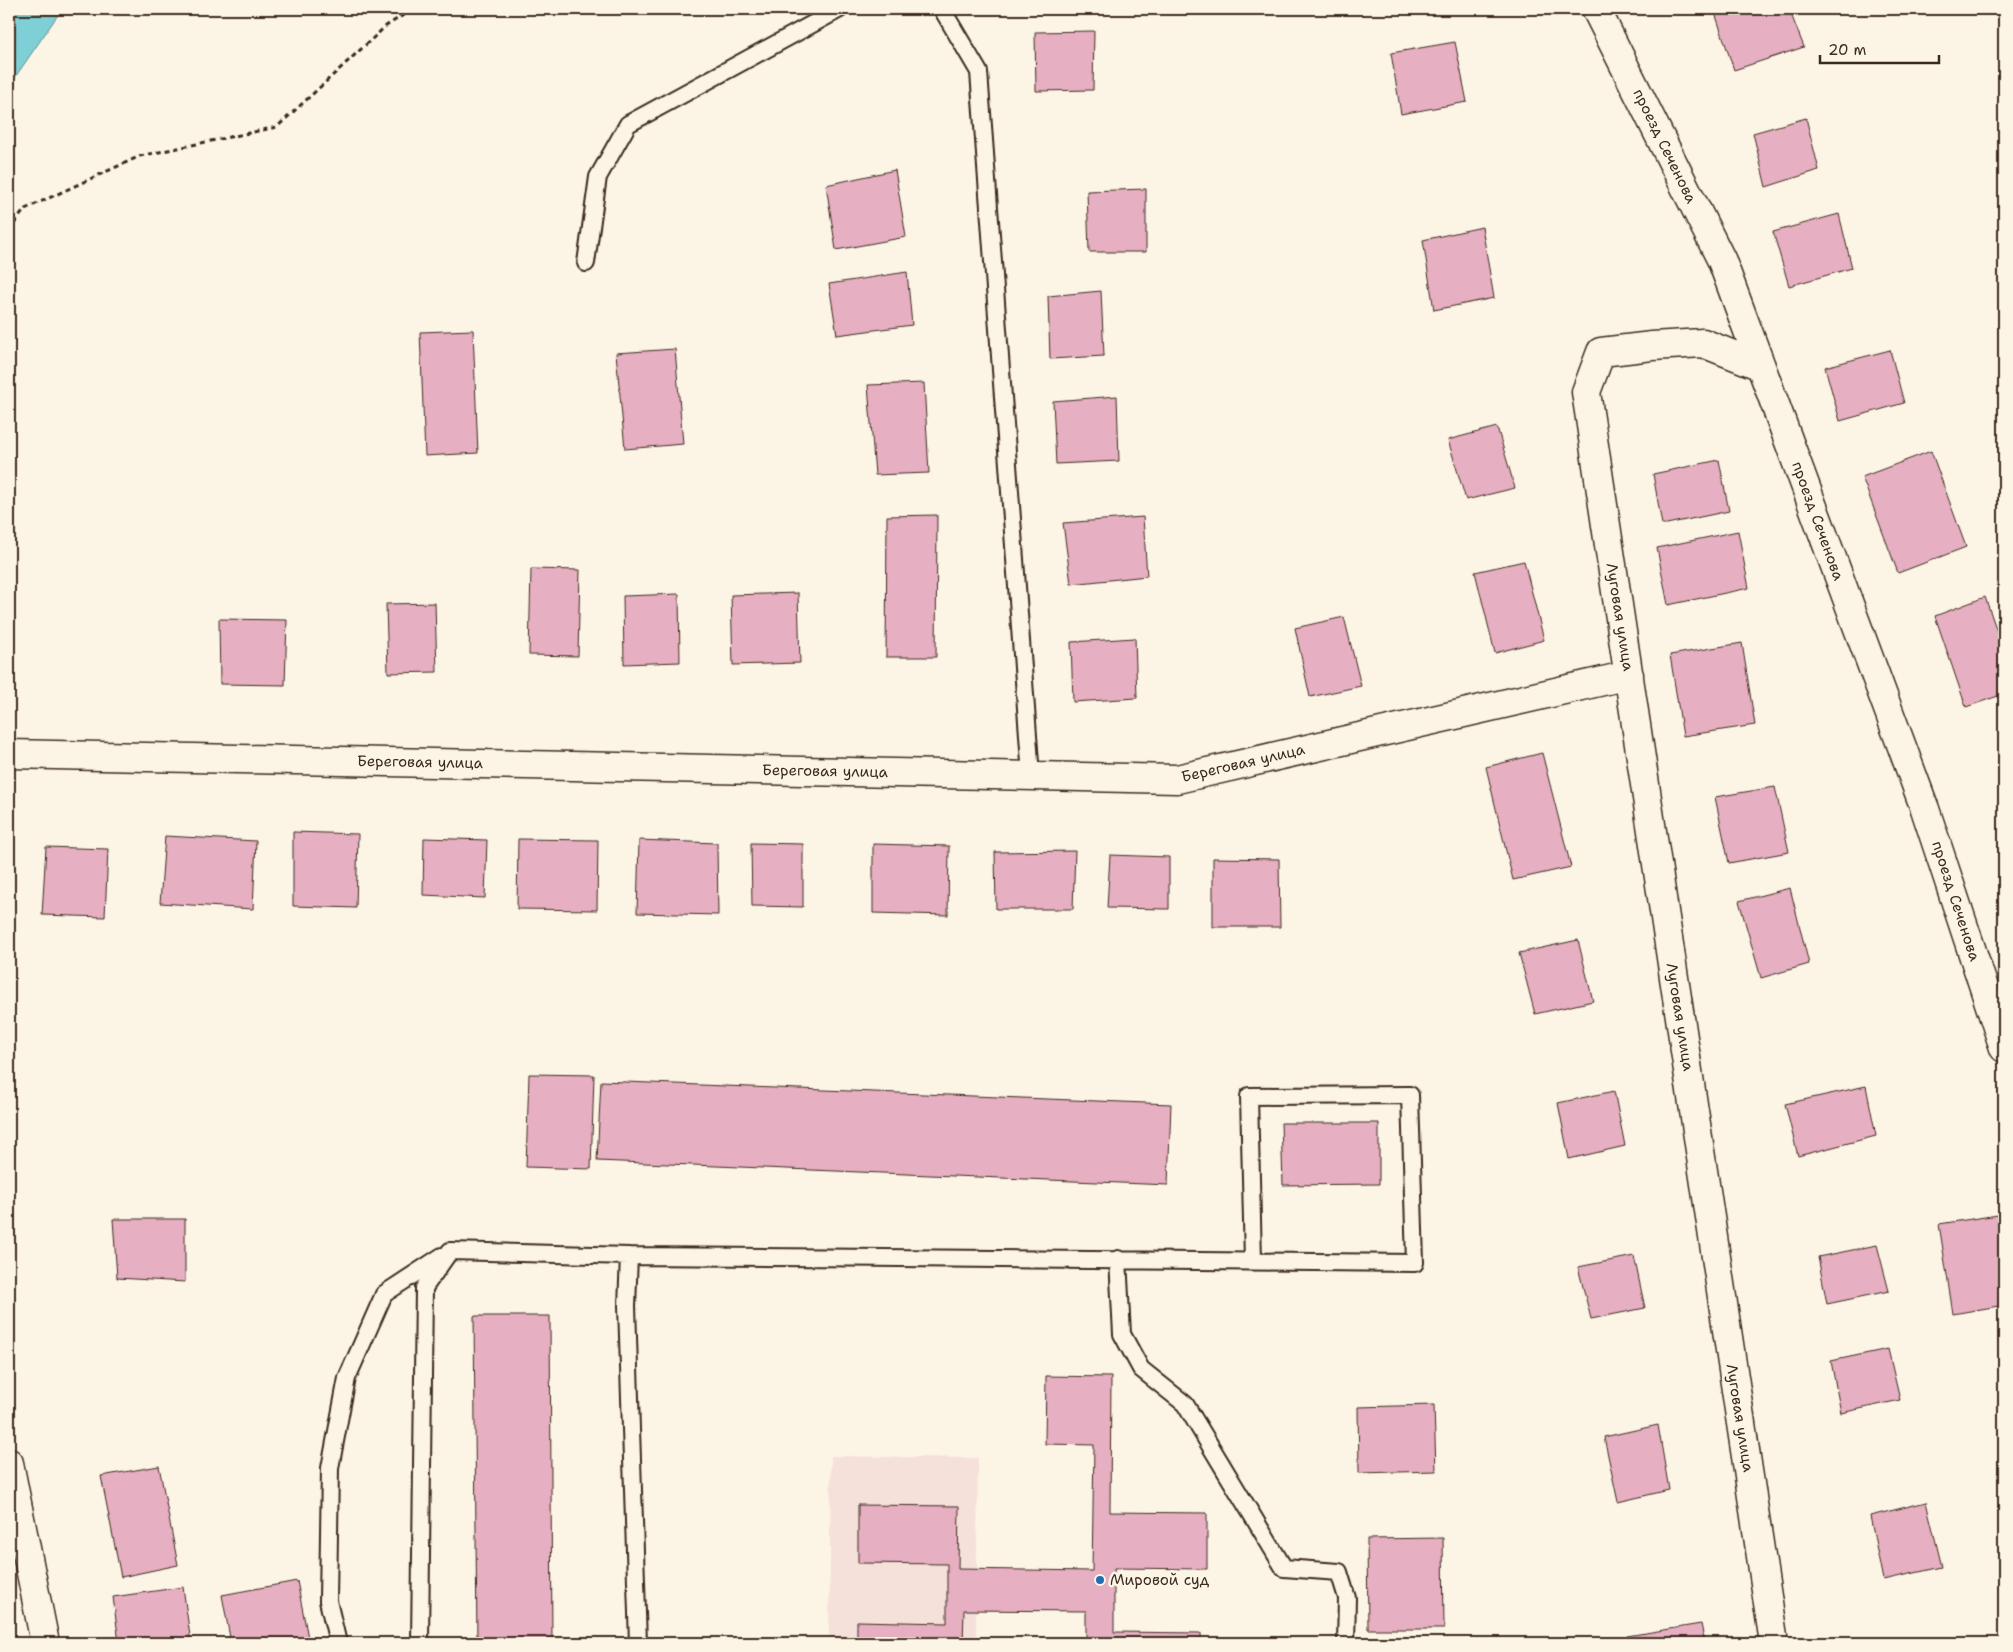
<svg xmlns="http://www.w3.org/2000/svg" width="2013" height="1652" font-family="'Shantell Sans',sans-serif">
	<rect width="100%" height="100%" fill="#fcf5e5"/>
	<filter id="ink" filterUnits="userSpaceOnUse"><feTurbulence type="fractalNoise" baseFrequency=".02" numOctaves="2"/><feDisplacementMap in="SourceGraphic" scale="10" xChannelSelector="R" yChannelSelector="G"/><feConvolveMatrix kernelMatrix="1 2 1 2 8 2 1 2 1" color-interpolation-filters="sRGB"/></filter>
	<g filter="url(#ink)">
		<path fill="#f6e0da" d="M831 1456 978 1458 976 1643H829Z"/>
		<path fill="#7ecfd6" stroke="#638d8c" d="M9 9H62L9 86Z"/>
		<path fill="#e7afc2" stroke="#3b2a1e" d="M1719 9H1789L1804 47 1734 70 1714 10Z
			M1094 31 1093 90 1036 91 1035 32Z
			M1455 42 1467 102 1401 114 1391 53Z
			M1806 118 1819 170 1766 187 1753 133Z
			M895 170 906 237 836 250 826 185Z
			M1146 189V252H1089L1087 191Z
			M1839 214 1852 268 1789 286 1773 232Z
			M1482 227 1494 298 1434 310 1423 240Z
			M907 272 912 325 837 335 829 284Z
			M1101 291 1104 356 1050 359 1048 296Z
			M473 330 478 453 425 456 420 332Z
			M675 349 683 444 625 449 616 353Z
			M1890 350 1904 403 1840 421 1825 367Z
			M924 383 929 473 875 475 868 385Z
			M1117 396 1119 461 1056 464 1053 401Z
			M1497 427 1515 488 1466 500 1448 440Z
			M1931 451 1966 547 1898 573 1862 477Z
			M1719 460 1729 511 1662 525 1653 474Z
			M937 515 936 657H886L887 516Z
			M1143 517 1147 576 1071 584 1063 523Z
			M1738 531 1749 588 1668 605 1657 548Z
			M1524 561 1544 640 1495 653 1475 572Z
			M531 569 580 570 578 656 529 655Z
			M798 593 800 663 733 665 731 595Z
			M679 594 680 662 624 664 623 596Z
			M1985 597 2004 651V694L1966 707 1935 616Z
			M435 603 437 672 388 673 386 604Z
			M1344 617 1361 686 1310 697 1295 628Z
			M219 619 287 620 285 685 220 684Z
			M1135 638 1137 698 1073 702 1071 642Z
			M1742 643 1755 725 1683 736 1670 655Z
			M1542 753 1571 867 1513 880 1486 767Z
			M1775 787 1789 852 1729 863 1715 797Z
			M293 832 358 834 356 908 293 906Z
			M165 836 256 841 253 909 160 903Z
			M424 838 487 840 485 898 423 895Z
			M518 839 598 840 597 910 517 909Z
			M639 840 717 843 718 915 637 913Z
			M751 843 803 844V907L752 906Z
			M873 844 949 846 948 915 873 913Z
			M46 847 108 849 105 917 42 915Z
			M1075 851 1073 909H996L995 852Z
			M1110 855 1169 857V909L1107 908Z
			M1213 858 1279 859 1280 927H1213Z
			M1790 888 1809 964 1761 978 1739 901Z
			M1578 940 1593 1001 1535 1014 1519 953Z
			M529 1074 594 1075 591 1169 526 1167Z
			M601 1081 1171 1104 1168 1185 597 1161Z
			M1866 1086 1876 1136 1798 1156 1785 1104Z
			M1614 1091 1625 1146 1569 1159 1558 1103Z
			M1281 1123H1379V1184L1283 1185Z
			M2004 1214V1305L1953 1314 1939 1224Z
			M113 1219H185V1282L117 1278Z
			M1877 1245 1889 1291 1827 1304 1818 1257Z
			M1634 1256 1645 1308 1591 1319 1578 1267Z
			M474 1316H550L552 1643H477Z
			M1888 1349 1900 1400 1841 1413 1831 1361Z
			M1046 1376 1111 1377 1110 1512 1207 1513V1569L1114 1568V1632L1201 1633V1643H1086V1611L964 1610 963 1643H857V1621L947 1623V1564L858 1563V1505L959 1506 958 1569 1092 1571 1094 1445 1045 1444Z
			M1434 1405 1436 1471 1359 1473 1358 1407Z
			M1658 1425 1669 1490 1618 1502 1604 1437Z
			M159 1466 178 1565 121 1577 101 1476Z
			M1926 1502 1942 1567 1883 1580 1870 1516Z
			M1443 1538 1444 1629H1368L1367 1539Z
			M297 1581 309 1643H231L222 1595Z
			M183 1587 191 1643H119L113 1597Z
			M1701 1624 1705 1643H1628L1627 1636Z"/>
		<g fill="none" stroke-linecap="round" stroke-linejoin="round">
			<g stroke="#3b2a1e" stroke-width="20">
				<path id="lane" d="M942 9 979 72 1031 776
					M586 263 598 177 628 124 840 9
					M1118 1259 1122 1334 1141 1369 1185 1404 1284 1568 1339 1572 1347 1598 1346 1643
					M338 1643 328 1601 330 1468 347 1378 384 1294 442 1256
					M420 1643 424 1288 450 1251 629 1256
					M638 1643 627 1306 629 1256C891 1258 1153 1259 1415 1263L1410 1095 1249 1096 1253 1261"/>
			</g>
			<g stroke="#3b2a1e" stroke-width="31">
				<path id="street" d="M1596 9 1722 261 1925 809 2004 1048
					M1761 366 1703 343 1652 346 1601 352 1586 392 1774 1643
					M9 754 1177 779 1629 675
					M9 1463 45 1643"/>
			</g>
			<path stroke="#3b2a1e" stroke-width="3" stroke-dasharray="5 4" stroke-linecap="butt" d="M9 231 25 209 140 156 277 127 386 26 413 9"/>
			<use href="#lane" stroke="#fcf5e5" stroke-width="16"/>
			<use href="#street" stroke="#fcf5e5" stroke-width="28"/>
		</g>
	</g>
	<circle fill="#1f6fb2" stroke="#fcf5e5" stroke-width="2" cx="1100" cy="1580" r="5"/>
	<g text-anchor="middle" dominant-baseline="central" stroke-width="5" stroke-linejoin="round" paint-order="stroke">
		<g font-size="15" fill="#3b2a1e" stroke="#fcf5e5">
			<text transform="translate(1665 146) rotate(64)">проезд Сеченова</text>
			<text transform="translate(1818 521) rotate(70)">проезд Сеченова</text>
			<text transform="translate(1620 617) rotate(81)">Луговая улица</text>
			<text transform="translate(420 762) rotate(1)">Береговая улица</text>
			<text transform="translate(1243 763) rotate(-13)">Береговая улица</text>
			<text transform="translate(825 771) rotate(1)">Береговая улица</text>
			<text transform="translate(1956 901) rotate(72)">проезд Сеченова</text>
			<text transform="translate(1680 1017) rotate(81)">Луговая улица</text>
			<text transform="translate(1740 1418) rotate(81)">Луговая улица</text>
		</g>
		<g font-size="15" fill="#3b2a1e" stroke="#fcf5e5" text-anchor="start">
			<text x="1110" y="1580">Мировой суд</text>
		</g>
	</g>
	<rect width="2013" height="1652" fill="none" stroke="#fcf5e5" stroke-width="30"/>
	<rect x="15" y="15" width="1983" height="1622" fill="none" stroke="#3b2a1e" stroke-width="2" filter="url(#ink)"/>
	<path d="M1820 55v8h119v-8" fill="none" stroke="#3b2a1e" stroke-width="2.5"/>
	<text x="1828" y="55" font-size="15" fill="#3b2a1e" stroke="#fcf5e5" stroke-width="4" paint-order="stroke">20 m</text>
</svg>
